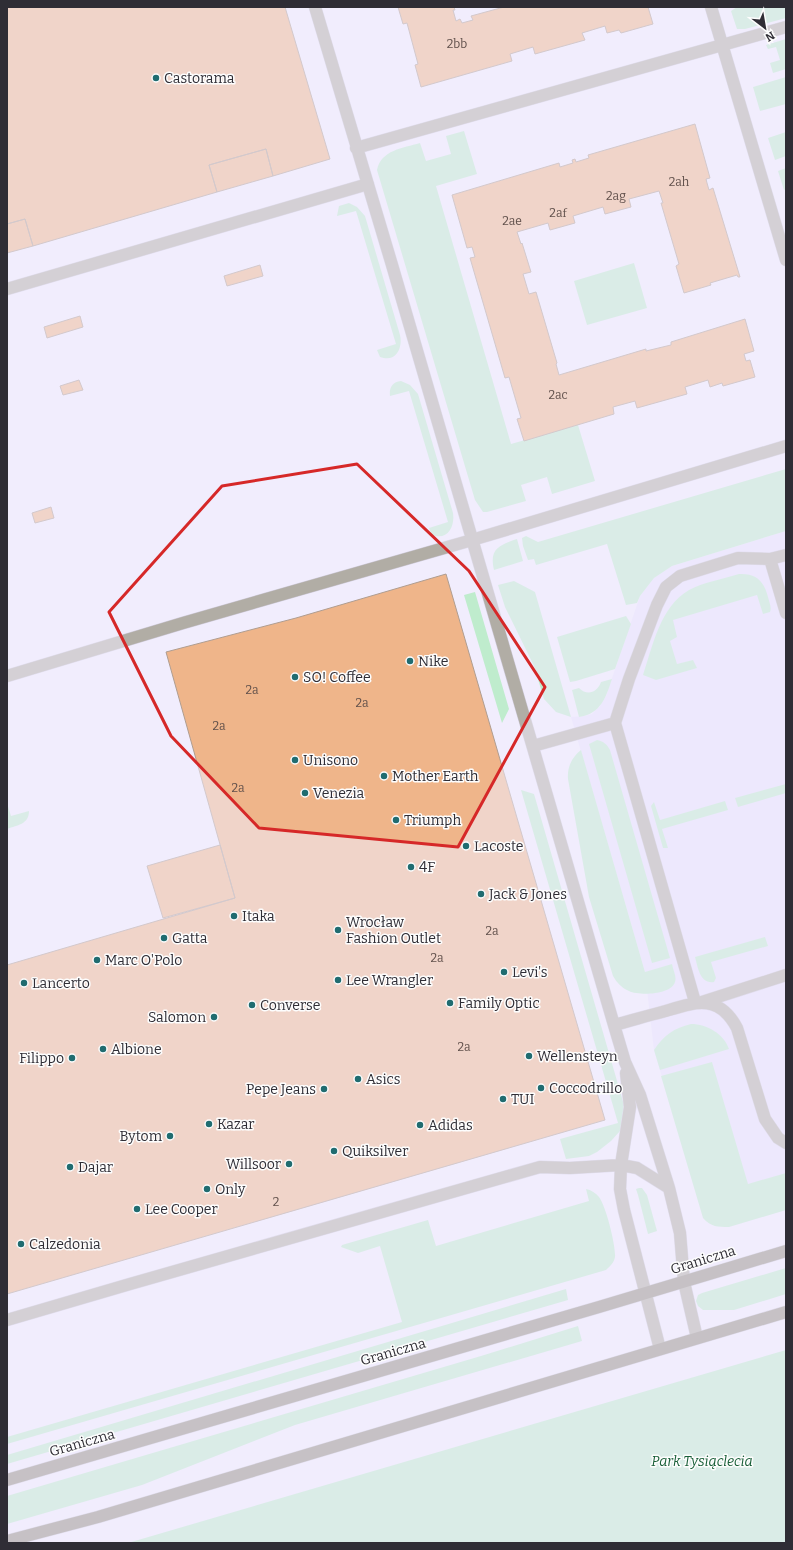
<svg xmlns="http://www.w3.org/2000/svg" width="793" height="1550" font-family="Bitter,serif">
	<rect width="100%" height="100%" fill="#f1edfd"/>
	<path fill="#e9e2fd" d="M786 531V1193L704 1217 654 1050 645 972 571 717 585 716 592 714 600 706 606 696 640 596 654 578 672 566Z"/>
	<path fill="#bfeccd" d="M737 7H786V18L745 29H737L731 11Z
		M786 39V69L773 73 770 63 780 60 776 47 768 49 766 45Z
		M786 77V104L760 111 753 87Z
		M464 131 477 174 436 186 511 444 578 425 595 481 552 494 547 477 521 485 526 501 487 512H483L475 500 377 170C381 150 403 148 420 143L426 161 451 154 446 136Z
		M786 132V156L775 160 768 138Z
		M786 168V189L784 190 778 171Z
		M349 203 357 207 365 216 400 335C403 348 396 363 380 357L377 350 396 344 356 211 337 216 339 206Z
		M634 263 647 308 587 325 574 281Z
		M401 381 410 385 418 394 453 513C455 526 448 541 432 535L429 528 448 522 409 391 390 396C389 388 392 382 401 381Z
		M786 469V531L672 566 654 578 640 596 637 603 626 605 607 544 536 565 534 559 528 560 523 546 522 538 526 536 538 542Z
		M517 539 523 561 494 570C489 549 499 545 517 539Z
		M739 574C756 573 764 581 768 597 769 602 772 607 770 612L763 614 757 595 673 620 677 637 670 641 677 664 693 660 697 668 656 680 643 675C653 645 660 607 689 590 704 582 723 579 739 574Z
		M514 581 535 592 571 717 556 712 544 699 534 666 505 607 498 585Z
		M475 592 509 709 502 723 464 595Z
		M626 616 631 624 615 669 576 681 570 682 557 637Z
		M612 679C606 697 601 714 579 717L572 690 579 688C587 696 597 693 601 682Z
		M597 740C603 741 607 744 610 750L670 958 652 963 589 744Z
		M581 750 645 972 672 964C673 970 677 977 675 982 671 995 639 996 629 991 622 988 617 983 613 976L589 897 568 779C567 767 572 757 581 750Z
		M786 784V793L738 807 735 798Z
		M521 790 534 794 624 1105 620 1131 611 1141 597 1152 589 1156 566 1159 560 1139 618 1123Z
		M725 801 728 810 662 829 668 848H663L651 806 654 802 660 820Z
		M7 803 11 816 29 811C29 824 18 825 7 829Z
		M765 937 768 946 711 962 716 978 714 982C700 984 698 968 695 957Z
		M691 1024C707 1024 724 1034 729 1049L660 1070 654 1050C664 1035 674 1028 691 1024Z
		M712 1062 748 1184 786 1173V1210L729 1227C718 1227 711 1227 703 1218L661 1076Z
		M639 1188H642L647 1195 657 1231 648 1234 638 1195 636 1189Z
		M586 1189C591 1190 596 1193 599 1197 606 1206 616 1246 615 1257 614 1263 610 1266 606 1270L7 1444V1437L402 1322 380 1246 358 1253 341 1247 342 1245 428 1220 436 1246 589 1201Z
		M786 1268V1294L734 1310H703L698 1306 696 1301 698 1295 702 1293Z
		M566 1289 568 1300 7 1464V1455Z
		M578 1326 582 1341 295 1425 142 1485 7 1524V1496L481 1356Z
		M786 1350V1543H128Z"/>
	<path fill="#efb58a" stroke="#af9d90" d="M7 7H285L330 159 273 176 266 149 209 165 217 192 33 246 25 219 7 224Z
		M398 7H454L455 10H453L456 21 460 19 462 23 473 20 471 16 504 7H648L653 24 621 33 619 30 607 33 605 26 582 33 585 40 535 54 533 47 510 54 512 61 421 87 415 65 418 64 407 23 403 24Z
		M695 124 710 178 706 179 707 183 709 190 713 188 740 277H738L737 275 710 283 711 285 684 293 676 266 679 264 661 203H663L659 191 629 199 631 207 605 214 603 207 573 216 575 223 550 230 548 223 517 232 521 244 522 243 531 272 523 274 529 294 536 292 557 363 556 364 559 375 646 349V351L671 345V342L745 319 754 351 744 354 746 361 750 360 755 377 723 386 722 383 710 387 708 380 685 387 687 394 637 408 635 401 613 407 614 414 524 441 517 419 521 418 509 377 505 378 470 258 475 257 472 247 467 248 452 195 559 163 560 167 573 163 572 160 575 159 576 162 589 158 588 155Z
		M266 149 273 176 217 192 209 165Z
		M25 219 33 246 7 253V224Z
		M260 265 263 276 227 286 224 276Z
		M80 316 83 327 47 338 44 327Z
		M79 380 83 390 63 395 60 386Z
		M51 507 54 518 35 523 32 513Z
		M446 574 605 1120 7 1294V965L235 898 166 652 296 618Z
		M220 845 235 898 163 918 147 866Z"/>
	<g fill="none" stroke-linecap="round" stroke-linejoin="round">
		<g stroke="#cecad9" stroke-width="13">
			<path id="service" d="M315 7 392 265 614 1025 625 1062 640 1095 669 1188 680 1233 684 1282 697 1338
				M711 7 786 260
				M356 148 786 27
				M7 289 368 184
				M770 559 786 555
				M7 676 183 623 472 540 786 446
				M533 746 615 723
				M695 1002 615 723 629 679 657 605 666 587 680 576 738 558 770 559 786 613
				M702 1002 786 975
				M614 1025C630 1021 646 1016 662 1012 693 1003 718 992 737 1028L765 1119 778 1138 786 1143
				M626 1073 630 1107 621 1165 620 1189 624 1210 660 1349
				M7 1320 130 1284 540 1167 570 1168 621 1165 637 1168 669 1188"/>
		</g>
		<g stroke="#cecad9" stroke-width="13">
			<path id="secondary" d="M7 1480 599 1307 786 1251
				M7 1541 98 1517 786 1312"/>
		</g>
		<use href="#service" stroke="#b1ada5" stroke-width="12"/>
		<use href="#secondary" stroke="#928d81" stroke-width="12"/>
	</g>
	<path d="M0 0H793V1550H0ZM357 464 469 571 545 687 458 847 259 828 171 736 109 612 222 486Z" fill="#f1edfd" fill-opacity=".55" fill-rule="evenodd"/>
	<path fill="none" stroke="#d62828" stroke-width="3" stroke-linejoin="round" d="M357 464 469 571 545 687 458 847 259 828 171 736 109 612 222 486Z"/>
	<g fill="#206c70" stroke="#fdfdfd" stroke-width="1.5">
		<circle cx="156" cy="78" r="4"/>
		<circle cx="410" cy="661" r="4"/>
		<circle cx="295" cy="677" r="4"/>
		<circle cx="295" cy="760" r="4"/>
		<circle cx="384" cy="776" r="4"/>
		<circle cx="305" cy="793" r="4"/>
		<circle cx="396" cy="820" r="4"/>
		<circle cx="466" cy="846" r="4"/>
		<circle cx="411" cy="867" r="4"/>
		<circle cx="481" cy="894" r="4"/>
		<circle cx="234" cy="916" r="4"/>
		<circle cx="338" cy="930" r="4"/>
		<circle cx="164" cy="938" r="4"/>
		<circle cx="97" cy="960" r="4"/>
		<circle cx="504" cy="972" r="4"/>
		<circle cx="338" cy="980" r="4"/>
		<circle cx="24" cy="983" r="4"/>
		<circle cx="450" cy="1003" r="4"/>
		<circle cx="252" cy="1005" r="4"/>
		<circle cx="214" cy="1017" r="4"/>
		<circle cx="103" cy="1049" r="4"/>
		<circle cx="529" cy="1056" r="4"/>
		<circle cx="72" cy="1058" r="4"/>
		<circle cx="358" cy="1079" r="4"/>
		<circle cx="541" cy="1088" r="4"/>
		<circle cx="324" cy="1089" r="4"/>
		<circle cx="503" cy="1099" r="4"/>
		<circle cx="209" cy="1124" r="4"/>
		<circle cx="420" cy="1125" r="4"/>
		<circle cx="170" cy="1136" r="4"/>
		<circle cx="334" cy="1151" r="4"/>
		<circle cx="289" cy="1164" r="4"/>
		<circle cx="70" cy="1167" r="4"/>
		<circle cx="207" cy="1189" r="4"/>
		<circle cx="137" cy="1209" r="4"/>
		<circle cx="21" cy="1244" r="4"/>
	</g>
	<g text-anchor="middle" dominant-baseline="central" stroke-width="3" stroke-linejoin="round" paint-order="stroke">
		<g font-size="12" fill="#5f4f4a">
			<text x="457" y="44">2bb</text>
			<text x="679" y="182">2ah</text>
			<text x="616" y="196">2ag</text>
			<text x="558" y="213">2af</text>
			<text x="512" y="221">2ae</text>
			<text x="558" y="395">2ac</text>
			<text x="252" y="690">2a</text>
			<text x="362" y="703">2a</text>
			<text x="219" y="726">2a</text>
			<text x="238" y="788">2a</text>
			<text x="492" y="931">2a</text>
			<text x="437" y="958">2a</text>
			<text x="464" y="1047">2a</text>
			<text x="276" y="1202">2</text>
		</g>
		<g font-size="14" fill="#2f2d35" stroke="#fdfdfd" text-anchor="start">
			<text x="164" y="78">Castorama</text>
			<text x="418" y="661">Nike</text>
			<text x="303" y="677">SO! Coffee</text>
			<text x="303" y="760">Unisono</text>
			<text x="392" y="776">Mother Earth</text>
			<text x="313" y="793">Venezia</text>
			<text x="404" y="820">Triumph</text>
			<text x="474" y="846">Lacoste</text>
			<text x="419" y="867">4F</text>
			<text x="489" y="894">Jack &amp; Jones</text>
			<text x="242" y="916">Itaka</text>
			<text x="346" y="922">Wrocław<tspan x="346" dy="16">Fashion Outlet</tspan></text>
			<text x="172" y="938">Gatta</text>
			<text x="105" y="960">Marc O'Polo</text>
			<text x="512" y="972">Levi's</text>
			<text x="346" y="980">Lee Wrangler</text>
			<text x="32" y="983">Lancerto</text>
			<text x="458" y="1003">Family Optic</text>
			<text x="260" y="1005">Converse</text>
			<text x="206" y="1017" text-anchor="end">Salomon</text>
			<text x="111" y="1049">Albione</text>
			<text x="537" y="1056">Wellensteyn</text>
			<text x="64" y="1058" text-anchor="end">Filippo</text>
			<text x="366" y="1079">Asics</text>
			<text x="549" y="1088">Coccodrillo</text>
			<text x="316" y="1089" text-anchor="end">Pepe Jeans</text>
			<text x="511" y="1099">TUI</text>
			<text x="217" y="1124">Kazar</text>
			<text x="428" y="1125">Adidas</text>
			<text x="162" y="1136" text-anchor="end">Bytom</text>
			<text x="342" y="1151">Quiksilver</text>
			<text x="281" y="1164" text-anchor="end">Willsoor</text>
			<text x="78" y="1167">Dajar</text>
			<text x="215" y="1189">Only</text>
			<text x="145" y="1209">Lee Cooper</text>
			<text x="29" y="1244">Calzedonia</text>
		</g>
		<g font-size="14" fill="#2f2d35" stroke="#fdfdfd">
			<text transform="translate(703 1260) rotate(-17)">Graniczna</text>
			<text transform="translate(393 1352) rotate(-16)">Graniczna</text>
			<text transform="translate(82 1443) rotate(-16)">Graniczna</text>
		</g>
		<g font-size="14" font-style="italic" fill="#195f38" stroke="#fdfdfd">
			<text x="702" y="1461">Park Tysiąclecia</text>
		</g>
	</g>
	<rect width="793" height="1550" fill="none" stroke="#2f2d35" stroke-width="16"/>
	<g transform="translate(765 28) rotate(149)" stroke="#fdfdfd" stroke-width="3" paint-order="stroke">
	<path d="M0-3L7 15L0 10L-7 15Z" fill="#2f2d35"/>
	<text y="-6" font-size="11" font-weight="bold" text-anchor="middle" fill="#2f2d35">N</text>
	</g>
</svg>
